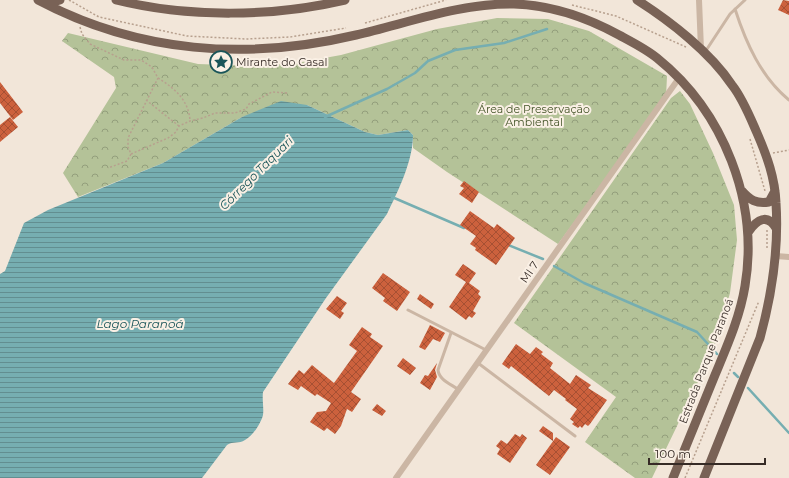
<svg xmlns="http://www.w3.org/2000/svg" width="789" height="478" font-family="Montserrat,sans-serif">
	<defs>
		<pattern id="forest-crowns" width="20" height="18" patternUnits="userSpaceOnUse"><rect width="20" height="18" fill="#b4c298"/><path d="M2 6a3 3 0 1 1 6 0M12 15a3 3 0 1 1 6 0" fill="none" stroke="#939e7c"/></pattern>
		<pattern id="water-rules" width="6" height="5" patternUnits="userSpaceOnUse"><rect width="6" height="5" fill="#76aeb1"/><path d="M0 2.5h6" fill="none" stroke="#628e90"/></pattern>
		<pattern id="building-cross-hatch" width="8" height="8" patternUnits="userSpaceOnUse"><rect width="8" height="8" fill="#cc613d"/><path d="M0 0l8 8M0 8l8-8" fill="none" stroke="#a65033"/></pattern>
	</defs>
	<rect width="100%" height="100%" fill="#f2e6d9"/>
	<path fill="url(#forest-crowns)" d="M497 18 548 19 589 31 667 76 666 97 558 244 447 172 413 148V135L408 130 378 135 365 132 307 105 242 117 163 163 78 197 63 173 116 88 114 77 62 41 68 33 198 64 254 66 297 63 341 55 437 29Z
		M680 91 690 104 713 153 734 205 737 240 730 293 713 351 652 478H635L585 442 616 397 514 323 671 98Z"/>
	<path fill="url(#water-rules)" d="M281 101 307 105 365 132 378 135 408 130 413 135C413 161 398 191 387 214L326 298 263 392C262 400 264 408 263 415 261 423 253 436 245 440 239 444 233 441 227 445L202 478H0V274L5 271 24 223 48 210 163 163 242 117Z"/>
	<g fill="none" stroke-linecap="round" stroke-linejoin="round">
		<path stroke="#76aeb1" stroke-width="2.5" d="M325 117 387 89 415 73 428 61 455 50 504 43 547 29
			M392 197 464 228
			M508 245 543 259
			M554 266 584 283 697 332 717 354
			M734 373 738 377
			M748 388 789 433"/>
	</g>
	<path fill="url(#building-cross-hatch)" d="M783 0 789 1V15L778 10Z
		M0 82 23 112 13 120 0 103Z
		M10 117 18 127 0 142V125Z
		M464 181 479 192 472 203 459 194 464 188 460 186Z
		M470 211 494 228 497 224 515 238 496 265 475 250 476 248 470 244 476 236 460 225Z
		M463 264 476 273 469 283 480 291 478 294 481 297 473 311 476 313 472 318 469 316 466 320 449 307 466 282 455 275Z
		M383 273 410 292 397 311 383 301 385 298 372 288Z
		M420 294 434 304 431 309 417 299Z
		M337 296 347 303 341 311 344 313 340 319 326 309Z
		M430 325 445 333 440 342 433 339 425 350 419 347Z
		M362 327 372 334 370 337 383 346 351 392 361 399 352 412 347 409 341 426 335 434 327 428 324 431 310 422 317 412 326 411 331 403 317 394 315 396 301 386 298 390 288 384 299 370 304 374 312 365 334 383 357 351 349 345Z
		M516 344 530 354 536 347 543 352 541 354 553 363 550 368 570 384 576 375 591 385 588 388 607 400 590 424 588 426 585 424 582 428 580 426 578 428 572 424 574 422 570 419 577 409 565 400 566 399 554 390 549 396 511 366 509 369 502 364Z
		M403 358 416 368 410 375 397 366Z
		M437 363 435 370 437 377 430 390 420 383 425 375 428 376Z
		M377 404 386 411 382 416 372 410Z
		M543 426 553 433V441L539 431Z
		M515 434 520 437 522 434 527 438 510 463 497 454 500 449 496 446 501 440 507 444Z
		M556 437 570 447 550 475 536 465Z"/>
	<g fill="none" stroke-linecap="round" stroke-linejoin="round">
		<path stroke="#b7a08e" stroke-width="1.5" stroke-dasharray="2 2" stroke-linecap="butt" d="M69 0 99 17 187 36 246 39 290 37 346 28
			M572 5 616 16 686 47
			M365 23 446 0
			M80 27 82 34 90 44 124 60H141L152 67 158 78 128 138V147L131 154 127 161 108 168
			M158 78C174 88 189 100 190 121
			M146 100 179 126
			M750 139 765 191
			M773 153 789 150
			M131 154 168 138 176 132 179 126 190 121 203 118 215 113H235L246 109 249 104 272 92 288 93
			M767 248V230
			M685 478 759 301"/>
		<path stroke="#cbb6a4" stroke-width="3" d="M735 9C746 43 761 77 789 100
			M705 52 730 14 745 0
			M408 310 486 350
			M451 333 438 370C439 380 451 384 459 390
			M478 363 575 436"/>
		<path stroke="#cbb6a4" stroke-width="6" d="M699 0 701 49
			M776 256 789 257
			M396 478 679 78"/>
		<path stroke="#796256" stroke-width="9" d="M38 0C138 53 247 61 356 35 408 23 460 3 514 4 552 5 586 17 619 35 632 42 646 49 657 58 724 112 759 202 745 286 740 317 727 346 715 375 701 409 687 444 673 478
			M116 0C188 18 273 17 345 0
			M637 0C670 21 710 52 732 85 743 99 750 117 757 133 767 156 775 178 776 203 779 249 772 294 760 338L704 478
			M46 4 60 0
			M742 191C750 200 756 204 769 202L775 191
			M749 231C757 220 767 213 776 228"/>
	</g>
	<defs>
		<g id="sight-ring" transform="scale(1.15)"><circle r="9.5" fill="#faf0e5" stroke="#1a5559" stroke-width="1.5"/><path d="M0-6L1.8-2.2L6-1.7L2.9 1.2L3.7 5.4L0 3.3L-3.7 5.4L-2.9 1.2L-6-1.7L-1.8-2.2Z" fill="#1a5559"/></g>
	</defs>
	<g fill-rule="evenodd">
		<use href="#sight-ring" x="221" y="62"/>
	</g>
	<g text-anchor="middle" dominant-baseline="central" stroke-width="4" stroke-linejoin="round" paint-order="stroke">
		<g font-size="11" fill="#362b26" stroke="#faf0e5" text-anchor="start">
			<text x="236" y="62">Mirante do Casal</text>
		</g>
		<g font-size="11" fill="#455529" stroke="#faf0e5">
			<text x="534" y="109">Área de Preservação<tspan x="534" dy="13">Ambiental</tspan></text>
		</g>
		<g font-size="11" fill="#362b26" stroke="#faf0e5">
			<text transform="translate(529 272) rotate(-55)">MI 7</text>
			<text transform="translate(706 361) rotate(-69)">Estrada Parque Paranoá</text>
		</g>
		<g font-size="12" font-style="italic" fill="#1a5559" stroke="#faf0e5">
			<text transform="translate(256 173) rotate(-45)">Córrego Taquari</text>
			<text x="140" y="323">Lago Paranoá</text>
		</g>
	</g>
	<path d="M649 458v6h116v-6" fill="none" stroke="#362b26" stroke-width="2"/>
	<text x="655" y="458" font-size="12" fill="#362b26" stroke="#faf0e5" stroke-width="3" paint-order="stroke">100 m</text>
</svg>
